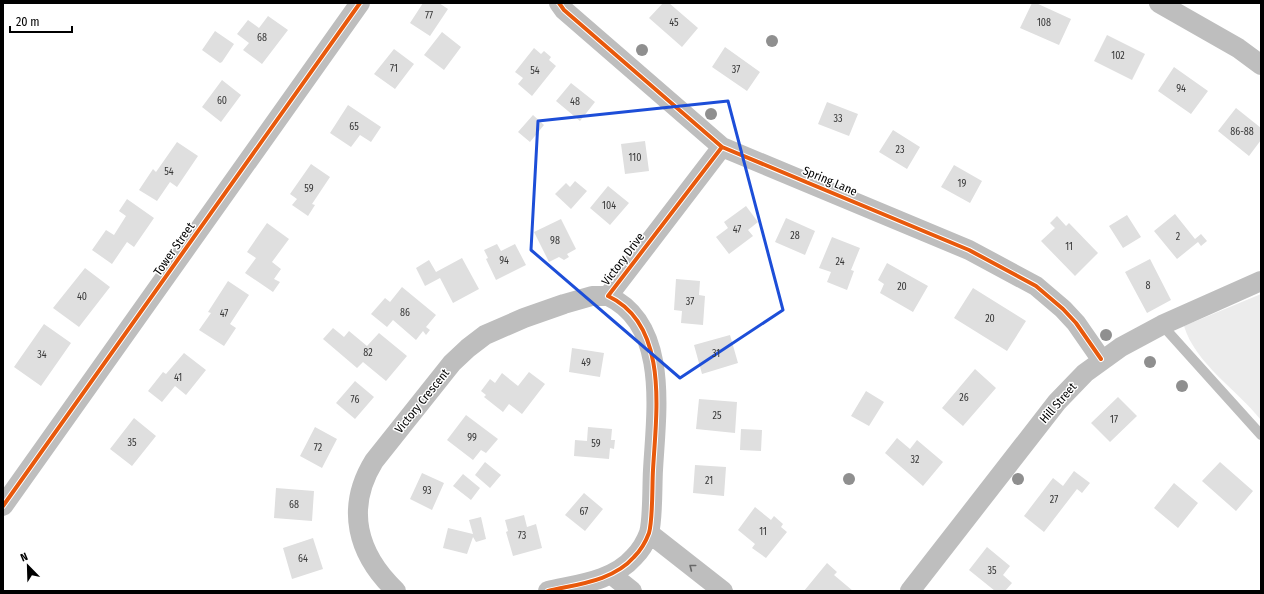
<svg xmlns="http://www.w3.org/2000/svg" width="1264" height="594" font-family="'Fira Sans Condensed',sans-serif">
	<rect width="100%" height="100%" fill="#fff"/>
	<path fill="#ececec" d="M1261 294V420C1237 390 1195 363 1184 326Z"/>
	<path fill="#dfdfdf" d="M423 3H439L448 9 430 36 410 23Z
		M663 3H669L698 28 682 47 649 18Z
		M1032 3H1036L1071 19 1059 45 1020 28Z
		M268 16 288 30 262 64 243 50 249 43 237 34 248 20 259 28Z
		M215 31 234 44 222 62 220 63 202 50Z
		M442 32 461 47 444 70 424 55Z
		M1107 35 1145 54 1132 80 1094 61Z
		M725 47 760 72 747 91 712 67Z
		M534 48 541 54 544 51 551 57 549 60 556 66 532 96 518 84 523 78 515 72Z
		M394 49 414 64 395 89 374 74Z
		M1174 67 1208 91 1191 114 1158 91Z
		M222 80 241 95 221 122 202 107Z
		M571 83 595 102 580 121 556 101Z
		M827 102 858 114 849 136 818 124Z
		M348 105 381 127 371 142 360 135 351 147 330 133Z
		M1236 108 1261 128V140L1249 156 1218 131Z
		M533 115 544 125 530 142 518 132Z
		M893 130 920 147 907 169 879 152Z
		M645 141 649 171 625 174 621 144Z
		M177 142 198 156 177 187 170 182 157 201 139 190 153 169 156 172Z
		M311 164 330 177 312 204 315 205 308 216 292 205 297 199 290 194Z
		M954 165 982 181 970 203 941 187Z
		M575 181 587 191 571 209 555 194 566 183 570 187Z
		M608 186 629 203 610 225 590 208Z
		M127 199 154 218 134 247 127 242 112 264 92 250 106 230 114 235 126 216 119 211Z
		M746 206 758 222 748 230 753 236 729 254 716 237 728 228 724 222Z
		M1175 214 1195 239 1201 234 1207 241 1201 246 1198 242 1177 259 1154 231Z
		M1127 215 1141 237 1123 248 1109 226Z
		M1057 216 1066 226 1069 223 1098 253 1075 276 1041 241 1055 228 1050 223Z
		M786 218 815 231 805 255 775 242Z
		M561 219 576 249 567 254 569 257 564 260 559 257 549 262 534 232Z
		M267 223 289 239 272 262 281 269 274 279 280 282 273 292 245 273 256 258 247 252Z
		M832 237 860 248 851 270 854 271 847 290 827 282 831 272 819 268Z
		M497 244 501 251 515 244 526 265 496 280 486 259 488 258 484 250Z
		M462 258 479 289 453 303 440 278 425 286 416 268 429 260 436 272Z
		M1150 259 1171 300 1147 313 1125 272Z
		M887 263 928 286 913 312 880 293 884 284 878 280Z
		M85 268 110 287 79 327 53 308Z
		M676 279 700 281 699 295 705 296 703 325 681 323 682 311 674 310Z
		M228 281 249 295 230 324 236 328 224 346 199 330 211 313 208 312Z
		M402 287 436 315 426 327 430 330 426 335 423 331 416 340 393 320 387 327 371 314 385 298 390 302Z
		M973 288 1026 321 1007 351 954 318Z
		M44 324 71 343 41 386 14 367Z
		M333 328 344 337 349 331 367 346 379 333 407 356 386 381 363 362 357 368 323 339Z
		M730 335 738 363 702 374 694 345Z
		M572 348 604 353 600 377 569 372Z
		M184 353 206 370 186 395 175 386 162 402 148 391 163 372 166 374Z
		M975 369 996 388 963 426 942 408Z
		M529 372 545 384 522 414 509 404 503 412 484 397 486 395 481 391 490 379 495 383 502 373 518 386Z
		M355 381 374 397 355 419 336 403Z
		M866 391 884 402 869 426 851 416Z
		M1118 397 1137 416 1110 442 1091 423Z
		M699 399 737 402 735 433 696 429Z
		M466 415 498 439 486 453 481 450 473 460 447 440Z
		M134 418 156 436 132 466 110 449Z
		M315 427 337 439 322 468 300 456Z
		M588 427 612 429 611 440H615L614 449 610 448 609 459 574 456 575 440 587 441Z
		M741 429 762 430 761 451 740 450Z
		M897 438 910 449 917 440 943 462 923 486 885 453Z
		M485 462 501 475 490 488 475 475Z
		M1220 462 1253 491 1236 511 1202 481Z
		M695 465 726 467 724 496 693 493Z
		M1074 471 1090 483 1082 493 1077 489 1044 532 1024 516 1053 478 1063 486Z
		M422 473 444 483 432 510 410 499Z
		M463 474 480 488 471 500 453 486Z
		M1174 483 1198 503 1178 528 1154 508Z
		M276 488 314 491 312 521 274 518Z
		M584 493 603 509 585 531 565 515Z
		M755 507 771 520 774 516 783 524 781 527 787 532 766 558 752 548 755 544 738 530Z
		M524 515 527 527 536 524 542 548 513 556 506 532 508 531 505 520Z
		M481 517 486 539 476 542 473 537 467 554 443 548 448 528 473 534 469 520Z
		M313 538 323 569 292 579 283 548Z
		M987 547 1010 566 1003 575 1012 583 1005 591H995L969 570Z
		M827 563 837 572 834 575 853 591H804Z"/>
	<g fill="none" stroke-linecap="round" stroke-linejoin="round">
		<path stroke="#bebebe" stroke-width="10" d="M1162 325 1261 435"/>
		<path stroke="#bebebe" stroke-width="20" d="M559 3 564 10 722 147 969 250 1036 286 1063 309 1076 323 1101 359
			M1159 3 1238 48 1261 65
			M3 506 360 3
			M649 533 723 591
			M612 575 632 591
			M396 591C357 554 345 508 374 461L452 363 468 348 485 335 524 318 564 304 592 296H608
			M548 591C578 584 613 581 634 557 640 551 646 541 649 533 653 519 652 486 653 470 656 414 670 325 608 296L722 147
			M910 591 1057 402 1085 373 1121 347 1162 325 1261 281"/>
		<g stroke="#fff" stroke-width="6">
			<path id="cycleway" d="M559 3 564 10 722 147 969 250 1036 286 1063 309 1076 323 1101 359
				M3 506 360 3
				M548 591C578 584 613 581 634 557 640 551 646 541 649 533 653 519 652 486 653 470 656 414 670 325 608 296L722 147"/>
		</g>
		<use href="#cycleway" stroke="#e8590c" stroke-width="4"/>
	</g>
	<g fill="#8f8f8f">
		<circle cx="772" cy="41" r="6"/>
		<circle cx="642" cy="50" r="6"/>
		<circle cx="711" cy="114" r="6"/>
		<circle cx="1106" cy="335" r="6"/>
		<circle cx="1150" cy="362" r="6"/>
		<circle cx="1182" cy="386" r="6"/>
		<circle cx="849" cy="479" r="6"/>
		<circle cx="1018" cy="479" r="6"/>
	</g>
	<defs><path id="oneway-chevron" d="M-2-3.5L2.5 0L-2 3.5" fill="none" stroke-width="1.6" stroke-linecap="round" stroke-linejoin="round"/></defs>
	<use stroke="#686868" href="#oneway-chevron" transform="translate(692 567) rotate(-142)"/>
	<path fill="none" stroke="#1d4ed8" stroke-width="3" stroke-linejoin="round" d="M728 101 783 310 680 378 531 250 538 121Z"/>
	<g text-anchor="middle" dominant-baseline="central" stroke-width="3" stroke-linejoin="round" paint-order="stroke">
		<g font-size="10" fill="#383838">
			<text x="429" y="16">77</text>
			<text x="674" y="23">45</text>
			<text x="1044" y="23">108</text>
			<text x="262" y="38">68</text>
			<text x="1118" y="56">102</text>
			<text x="394" y="69">71</text>
			<text x="736" y="70">37</text>
			<text x="535" y="71">54</text>
			<text x="1181" y="89">94</text>
			<text x="222" y="101">60</text>
			<text x="575" y="102">48</text>
			<text x="838" y="119">33</text>
			<text x="354" y="127">65</text>
			<text x="1242" y="132">86-88</text>
			<text x="900" y="150">23</text>
			<text x="635" y="158">110</text>
			<text x="169" y="172">54</text>
			<text x="962" y="184">19</text>
			<text x="309" y="189">59</text>
			<text x="609" y="206">104</text>
			<text x="737" y="230">47</text>
			<text x="795" y="236">28</text>
			<text x="1178" y="237">2</text>
			<text x="555" y="241">98</text>
			<text x="1069" y="247">11</text>
			<text x="504" y="261">94</text>
			<text x="840" y="262">24</text>
			<text x="1148" y="286">8</text>
			<text x="902" y="287">20</text>
			<text x="82" y="297">40</text>
			<text x="690" y="302">37</text>
			<text x="405" y="313">86</text>
			<text x="224" y="314">47</text>
			<text x="990" y="319">20</text>
			<text x="368" y="353">82</text>
			<text x="716" y="354">31</text>
			<text x="42" y="355">34</text>
			<text x="586" y="363">49</text>
			<text x="178" y="378">41</text>
			<text x="964" y="398">26</text>
			<text x="355" y="400">76</text>
			<text x="717" y="416">25</text>
			<text x="1114" y="420">17</text>
			<text x="472" y="438">99</text>
			<text x="132" y="443">35</text>
			<text x="596" y="444">59</text>
			<text x="318" y="448">72</text>
			<text x="915" y="460">32</text>
			<text x="709" y="481">21</text>
			<text x="427" y="491">93</text>
			<text x="1054" y="500">27</text>
			<text x="294" y="505">68</text>
			<text x="584" y="512">67</text>
			<text x="763" y="532">11</text>
			<text x="522" y="536">73</text>
			<text x="303" y="559">64</text>
			<text x="992" y="571">35</text>
		</g>
		<g font-size="12" fill="#000" stroke="#fff">
			<text transform="translate(830 181) rotate(23)">Spring Lane</text>
			<text transform="translate(174 249) rotate(-55)">Tower Street</text>
			<text transform="translate(623 259) rotate(-53)">Victory Drive</text>
			<text transform="translate(422 401) rotate(-51)">Victory Crescent</text>
			<text transform="translate(1058 403) rotate(-49)">Hill Street</text>
		</g>
	</g>
	<rect width="1264" height="594" fill="none" stroke="#000000" stroke-width="8"/>
	<g transform="translate(28 566) rotate(337)" stroke="#ffffff" stroke-width="3" paint-order="stroke">
	<path d="M0-3L7 15L0 10L-7 15Z" fill="#000000"/>
	<text y="-6" font-size="11" font-weight="bold" text-anchor="middle" fill="#000000">N</text>
	</g>
	<path d="M10 26v6h62v-6" fill="none" stroke="#000000" stroke-width="2"/>
	<text x="16" y="26" font-size="12" fill="#000000" stroke="#ffffff" stroke-width="3" paint-order="stroke">20 m</text>
</svg>
